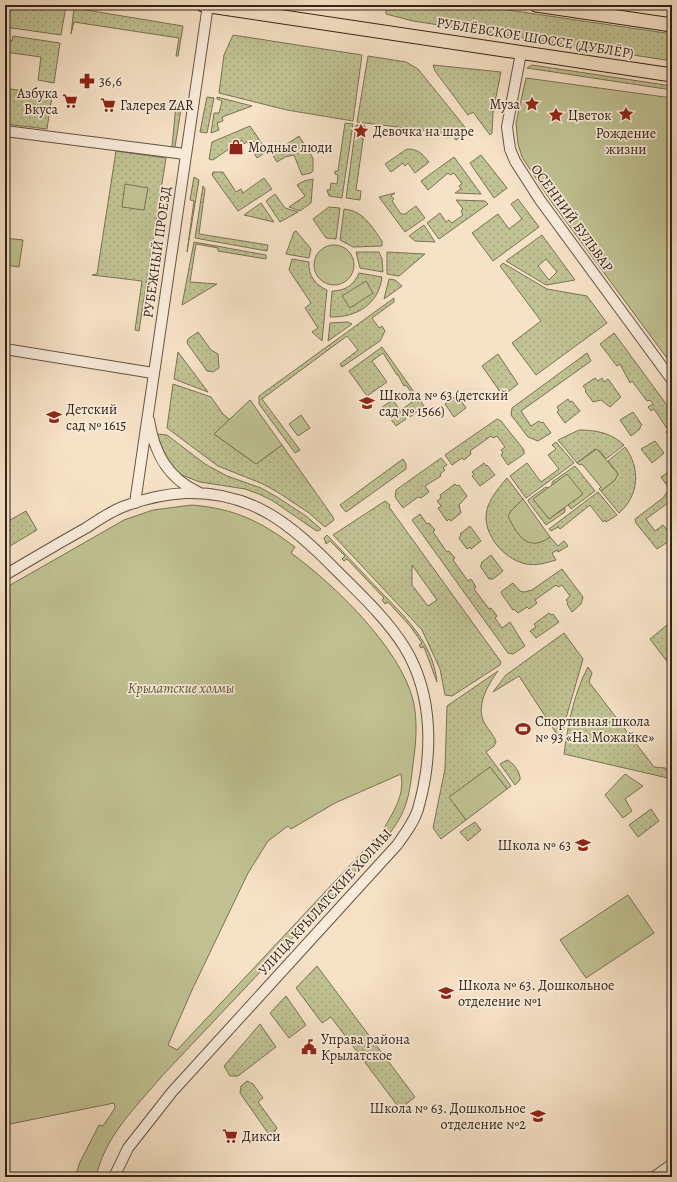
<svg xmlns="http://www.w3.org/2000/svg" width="677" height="1182" font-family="Alegreya,serif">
	<defs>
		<pattern id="grass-dots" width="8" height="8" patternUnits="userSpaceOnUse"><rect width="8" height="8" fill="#c0c293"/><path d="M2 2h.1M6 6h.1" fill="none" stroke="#a6a67e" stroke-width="1.8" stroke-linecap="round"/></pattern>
	</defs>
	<rect width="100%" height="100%" fill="#f6e2c7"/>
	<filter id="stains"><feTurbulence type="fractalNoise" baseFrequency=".005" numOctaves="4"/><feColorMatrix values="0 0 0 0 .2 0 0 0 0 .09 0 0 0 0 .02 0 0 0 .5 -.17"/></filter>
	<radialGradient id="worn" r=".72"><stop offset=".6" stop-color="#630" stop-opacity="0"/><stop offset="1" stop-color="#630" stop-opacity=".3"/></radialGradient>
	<path fill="url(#grass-dots)" stroke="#7a7254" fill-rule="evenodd" d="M6 5 66 6 61 35 5 27Z
		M358 5H474L672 34V61L413 21 386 14V9Z
		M74 8 183 26 178 56H176L179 38 74 22 71 34Z
		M233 35 362 55 353 121 287 110 219 93 224 55Z
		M13 36 60 43 54 83 38 80 41 57 5 52V40L12 41Z
		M368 56 406 62 418 69 468 131 456 140 452 135 448 138 438 132 357 122Z
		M433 65 501 72 493 112 492 133 490 135 473 112 468 115 435 71Z
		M532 65 672 86V90L527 68Z
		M5 88 52 96 47 129 5 124Z
		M207 97 214 98 207 133 200 132Z
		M217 97 252 106 222 117 223 121 217 123 219 130 211 133 214 113H219L222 101 217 99Z
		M176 105H179L181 109 175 147H172Z
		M345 123 353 124 342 198 329 196 327 190H330L331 183 337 184 338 175 335 174V171H338Z
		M356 125 365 126 356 190 361 191 360 200 346 198Z
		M250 126 267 151 257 158 247 142 244 144 242 140 213 160 209 159 212 142Z
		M299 136 313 158V171L311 173 302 175 294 155 285 157 277 162 272 154Z
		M407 149C419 149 422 154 429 162L415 173 408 163 405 166 403 163 391 172 385 164Z
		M116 151 166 158 139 331 135 330 142 281 92 275 97 274Z
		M481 155 507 188 494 198 470 163Z
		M454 157 481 194 455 193 461 189 459 186 462 184 454 173 450 175 448 173 428 190 421 181Z
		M213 172H223L236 192 241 189 243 193 264 178 272 189 238 211 212 175Z
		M194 177 199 180 187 252 194 201 190 200Z
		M313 179 311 203 300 211 289 207 305 196 297 185 304 181Z
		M203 186 205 189 199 234 268 245 267 251 195 238Z
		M395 193 391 196 394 199 392 201 401 214H405L416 206 425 218 405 232 379 197Z
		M275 194 285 208 298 212 280 222 266 201Z
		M518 199 539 227 493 261 472 233 498 214 509 229 522 219 511 204Z
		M456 200 485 201 488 204 439 239 427 223 440 213 446 222 449 220 452 223 463 215 461 211 463 209Z
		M261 203 274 222 244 215Z
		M329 207 340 208 336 239 326 238 313 219Z
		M344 209C364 211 371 226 382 241V246L353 247 340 240Z
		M424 225 435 242 415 241 409 236Z
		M296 231 311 249 309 258 286 254 294 232Z
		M542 235 575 280 546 285 506 261ZM546 259 557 272 549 280 538 266Z
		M194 242 266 255V259L218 251V248L196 244 190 282 217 284 182 305Z
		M356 252H379L382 259 383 272 360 268Z
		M387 252 425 254 399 276 387 274Z
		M292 259 309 262C308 275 315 285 327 290L322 341 312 332 318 328 305 308 311 303 289 270Z
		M503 263 547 289 587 296 607 323 536 375 512 343 541 321 500 266Z
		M359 273 382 277C379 304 356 318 330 317L332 291C345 291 354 285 359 273Z
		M389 279 395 280 402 286 384 299Z
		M394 298V302L372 318 379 328 382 326 385 331 380 341 342 367 340 364 358 350 347 336 262 399 300 450 295 453 259 404V396Z
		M348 322 352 324 328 341 330 323Z
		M198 332 211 350 218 354 219 368 213 372 207 371 187 343 188 339Z
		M614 333 672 412V440L666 432 668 430 654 409 651 411 648 407 653 404 650 400 647 401 632 381 630 383 620 364 617 366 600 344Z
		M382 347 424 406 410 417 404 408 416 399 406 385 404 386 398 375H397L383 353 372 361 387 382 367 396 349 371Z
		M178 352 208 392 174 379Z
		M587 353 591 361 521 411 531 426 539 421 541 423 543 422 551 433 538 441 528 437 511 415 512 408Z
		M498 354 518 384 503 396 482 366Z
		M595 378 598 381 602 378 604 382 608 379 621 397 610 407 601 400 593 402 585 391 586 390 583 386Z
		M173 384 211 397 223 414 230 420 214 434 256 464 282 445 333 517 334 520 325 527 309 513 279 493 263 484 218 466 167 428Z
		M568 399 570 402 572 401 580 411 565 423 557 412 559 410 557 407Z
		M393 400 406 419 396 426 382 407Z
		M633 412 642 425 640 427V429L631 436 620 420Z
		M497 419 501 421 524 450V454L508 465 501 455 503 453 501 450 505 447 497 436 493 438 491 436 470 451 471 454 464 460 462 458 452 465 445 455Z
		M579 430C596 430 612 433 624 445L606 459 600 451 595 449 577 463 558 440Z
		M157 434 167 435 205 464 227 476 261 488 277 497 306 516 321 529 318 531 315 530 273 501 259 494 245 489 200 482 179 474 163 459Z
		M655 441 664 453 652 463 641 449Z
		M556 442 574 463 526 498 510 476 527 463 541 482 559 469 548 455 556 449 552 445Z
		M625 447C641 468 639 496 619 513L601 491 615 480 617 472 608 461Z
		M441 458 447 465 443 468 445 470 440 474 441 476 425 486 429 492 421 498 418 497 403 508 395 497 396 490Z
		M403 459 406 464V469L346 512 340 505Z
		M484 463 486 466 487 465 495 475 480 486 472 476 474 474 472 472Z
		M575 466 595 491 571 509 568 505 582 494 567 475 552 486V482Z
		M671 470 672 500 646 519 655 531 663 525 672 535V539L657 549 636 523 635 519 663 498 667 492 668 487 661 477Z
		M507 478 523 499 511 511C513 531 517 535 535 543L550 537 558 546 564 541 568 546 558 552 557 550 552 553 556 560C546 563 536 566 526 564 502 559 479 530 488 506 492 496 500 486 507 478Z
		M455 484 457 486 459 485 467 496 459 505 461 513 451 521 449 519 447 521 438 508 441 506 437 501 441 498 440 495Z
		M546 487 549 488 534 499 549 519 565 508V512L546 525 528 501 529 499Z
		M598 492 617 515 606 522 605 520 603 522 590 505 560 529 558 527 551 531 549 529Z
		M385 501 390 505 389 507 501 662 500 665 452 696 445 695 440 669 422 630 333 535ZM412 565 437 600 428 606 412 585Z
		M26 511 37 530 5 549V523Z
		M420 514 427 524 429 523 435 530 433 532 447 552 449 551 455 558 453 560 468 581 471 579 476 587 474 589 489 609 491 608 497 616 495 618 502 628 510 622 525 646 513 654 508 653 412 520Z
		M470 526 481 541 471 549 470 547 467 549 459 538 461 535 460 534Z
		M327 535C344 553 361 571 378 589 404 616 433 642 437 682L424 647 421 648 419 645 422 643 410 626 388 602 385 604 382 600 384 598 347 559 344 561 342 559 345 556 330 541 326 544 324 538Z
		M491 555 503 571 493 579H489L480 566 482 564 481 563Z
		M562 569 583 597 581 604 572 612 567 604 568 603 566 600 570 596 562 585 558 587 556 585 535 600 537 603 529 609 527 607 518 613 514 609 513 610 501 593 502 591 513 583 520 591 524 592 532 590Z
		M549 613 551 615 553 614 559 622 536 638 530 631 536 627 534 624Z
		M672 621V668L650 639Z
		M564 633 583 659 560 739 519 676 493 692 506 675Z
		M588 667 592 673 589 682 654 767 665 768 672 777V779L564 754C568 724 574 693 588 667Z
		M498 671C488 685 477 703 483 720 486 728 494 734 496 742L494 746 486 752 511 786 507 789 490 767 450 797 466 820 441 839 433 828 445 769 447 706Z
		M507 760C513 762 521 773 520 780L515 785 500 764Z
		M651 809 659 821 638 837 629 825Z
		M475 822 481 830 468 841 460 832Z
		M317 966 415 1097 400 1109 331 1017 322 1023 296 988Z
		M286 996 306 1025 289 1038 270 1013Z
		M260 1024 276 1047 238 1076H230L224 1066Z
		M247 1081 253 1084 263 1098 258 1102 277 1128 274 1133H268L240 1093 241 1086Z"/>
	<path fill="#c0c293" stroke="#7a7254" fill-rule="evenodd" d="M526 78 672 98V365L551 201 522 157 518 144 516 123Z
		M125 184 148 188 144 210 122 207Z
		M5 238 23 240 19 267 5 265Z
		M314 265a20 20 0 1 1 40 0a20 20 0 1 1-40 0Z
		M366 281 373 293 350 308 342 296Z
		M457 395 466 408 454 417 445 404Z
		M250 400 282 445 256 464 214 434Z
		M301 415 310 428 298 436 289 424Z
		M597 449 618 474 615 480 601 491 599 489 601 487 582 464 580 465 577 463Z
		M567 474 583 494 549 519 533 499Z
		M523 499 550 537C528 553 517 535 508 516L511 511Z
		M192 505C236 509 260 521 295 547L291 553C334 584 400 648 413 700 418 720 416 744 413 764 409 801 406 814 382 843L162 1076C136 1107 105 1136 96 1177H75L80 1162 99 1125 103 1126 115 1108 114 1103 5 1125V588L124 520 153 510ZM401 774C405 796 393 812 383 830L177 1050 168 1045 192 990 248 873 268 841 288 826 291 829 335 803Z
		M490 767 507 789 466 820 449 797Z
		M625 774 643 786 625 799 632 811 623 818 605 795Z
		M628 895 654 933 586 978 560 940Z"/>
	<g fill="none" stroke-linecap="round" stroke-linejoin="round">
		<g stroke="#645342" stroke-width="12">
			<path id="minor" d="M521 53 507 127 510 149 515 161 540 200 672 380
				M5 131 185 154
				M5 349 153 373
				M149 420C154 452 167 478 198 492
				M135 503 208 5
				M5 575C32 559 59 543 86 528 98 520 111 511 125 506 144 499 165 494 186 493 253 491 293 526 337 571 361 595 387 619 405 648 434 696 433 757 418 809 414 822 405 834 397 845L172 1092 128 1148 114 1177
				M654 1177 672 1164"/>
		</g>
		<g stroke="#342315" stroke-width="15">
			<path id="major" d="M203 5 672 75
				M536 5 672 25"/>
		</g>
		<use href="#minor" stroke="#f9ecdb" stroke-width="10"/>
		<use href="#major" stroke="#f6e2c7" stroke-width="13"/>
	</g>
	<defs>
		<g id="pharmacy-bare" transform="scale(1.2)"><path d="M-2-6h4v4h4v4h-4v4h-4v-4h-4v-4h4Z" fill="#8f2418" stroke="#f9ecdb" stroke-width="2.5" paint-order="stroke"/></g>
		<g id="supermarket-bare" transform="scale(1.2)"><path d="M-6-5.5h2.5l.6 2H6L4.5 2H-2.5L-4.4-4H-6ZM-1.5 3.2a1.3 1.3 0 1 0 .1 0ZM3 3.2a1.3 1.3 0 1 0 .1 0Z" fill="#8f2418" stroke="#f9ecdb" stroke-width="2.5" paint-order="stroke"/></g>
		<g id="sight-bare" transform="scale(1.2)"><path d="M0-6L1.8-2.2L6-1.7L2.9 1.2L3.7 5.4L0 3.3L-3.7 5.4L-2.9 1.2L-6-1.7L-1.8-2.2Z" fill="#8f2418" stroke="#f9ecdb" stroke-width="2.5" paint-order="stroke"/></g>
		<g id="shop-bare" transform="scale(1.2)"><path d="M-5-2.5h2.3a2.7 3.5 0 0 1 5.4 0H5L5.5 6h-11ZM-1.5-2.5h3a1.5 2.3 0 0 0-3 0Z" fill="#8f2418" stroke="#f9ecdb" stroke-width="2.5" paint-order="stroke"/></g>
		<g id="school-bare" transform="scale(1.2)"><path d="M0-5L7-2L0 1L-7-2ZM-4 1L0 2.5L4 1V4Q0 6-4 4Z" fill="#8f2418" stroke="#f9ecdb" stroke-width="2.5" paint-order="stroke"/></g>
		<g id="stadium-bare" transform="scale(1.2)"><path d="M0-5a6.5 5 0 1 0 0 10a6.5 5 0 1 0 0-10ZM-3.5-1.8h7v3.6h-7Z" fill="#8f2418" stroke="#f9ecdb" stroke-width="2.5" paint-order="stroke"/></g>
		<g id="civic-bare" transform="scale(1.2)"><path d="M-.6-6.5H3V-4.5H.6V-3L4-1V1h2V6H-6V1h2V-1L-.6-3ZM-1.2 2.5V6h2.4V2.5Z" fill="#8f2418" stroke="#f9ecdb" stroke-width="2.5" paint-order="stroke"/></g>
	</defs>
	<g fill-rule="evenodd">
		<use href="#pharmacy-bare" x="87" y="81"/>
		<use href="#supermarket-bare" x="70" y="101"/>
		<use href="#sight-bare" x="532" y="104"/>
		<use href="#supermarket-bare" x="108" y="105"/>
		<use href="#sight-bare" x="626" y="114"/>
		<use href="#sight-bare" x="556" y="115"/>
		<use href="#sight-bare" x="361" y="131"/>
		<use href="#shop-bare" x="236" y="147"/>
		<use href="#school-bare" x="367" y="403"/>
		<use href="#school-bare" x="54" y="417"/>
		<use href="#stadium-bare" x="523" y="729"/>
		<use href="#school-bare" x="583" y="845"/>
		<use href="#school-bare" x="446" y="993"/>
		<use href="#civic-bare" x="309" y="1047"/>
		<use href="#school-bare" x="538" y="1116"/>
		<use href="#supermarket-bare" x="230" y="1136"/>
	</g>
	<g text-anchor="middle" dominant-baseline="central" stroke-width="3.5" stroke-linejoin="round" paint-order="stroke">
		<g font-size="14" fill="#342315" stroke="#f9ecdb">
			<text transform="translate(535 38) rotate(9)">РУБЛЁВСКОЕ ШОССЕ (ДУБЛЁР)</text>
			<text transform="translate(572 218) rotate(54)">ОСЕННИЙ БУЛЬВАР</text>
			<text transform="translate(157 252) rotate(-82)">РУБЕЖНЫЙ ПРОЕЗД</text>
			<text transform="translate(325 902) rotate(-48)">УЛИЦА КРЫЛАТСКИЕ ХОЛМЫ</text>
		</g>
		<g font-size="14" fill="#342315" stroke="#f9ecdb" text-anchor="start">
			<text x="99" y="81">36,6</text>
			<text x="58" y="93" text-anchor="end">Азбука<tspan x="58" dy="16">Вкуса</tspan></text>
			<text x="520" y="104" text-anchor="end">Муза</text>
			<text x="120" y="105">Галерея ZAR</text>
			<text x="568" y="115">Цветок</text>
			<text x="373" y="131">Девочка на шаре</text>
			<text x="626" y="133" text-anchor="middle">Рождение<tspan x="626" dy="16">жизни</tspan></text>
			<text x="248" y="147">Модные люди</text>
			<text x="379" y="395">Школа № 63 (детский<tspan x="379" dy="16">сад № 1566)</tspan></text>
			<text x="66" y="409">Детский<tspan x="66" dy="16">сад № 1615</tspan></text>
			<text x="535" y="721">Спортивная школа<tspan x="535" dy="16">№ 93 «На Можайке»</tspan></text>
			<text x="571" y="845" text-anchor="end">Школа № 63</text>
			<text x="458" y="985">Школа № 63. Дошкольное<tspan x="458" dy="16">отделение №1</tspan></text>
			<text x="321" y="1039">Управа района<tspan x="321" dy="16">Крылатское</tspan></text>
			<text x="526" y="1108" text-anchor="end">Школа № 63. Дошкольное<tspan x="526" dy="16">отделение №2</tspan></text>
			<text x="242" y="1136">Дикси</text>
		</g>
		<g font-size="14" font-style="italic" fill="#5e533b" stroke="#f9ecdb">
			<text x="181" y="688">Крылатские холмы</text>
		</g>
	</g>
	<rect width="677" height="1182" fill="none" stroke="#f6e2c7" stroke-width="20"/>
	<rect x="6" y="6" width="665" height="1170" fill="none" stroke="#342315" stroke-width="2"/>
	<rect x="10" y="10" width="657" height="1162" fill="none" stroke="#342315"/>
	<rect width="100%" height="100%" filter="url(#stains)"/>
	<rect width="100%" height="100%" fill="url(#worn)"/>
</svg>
